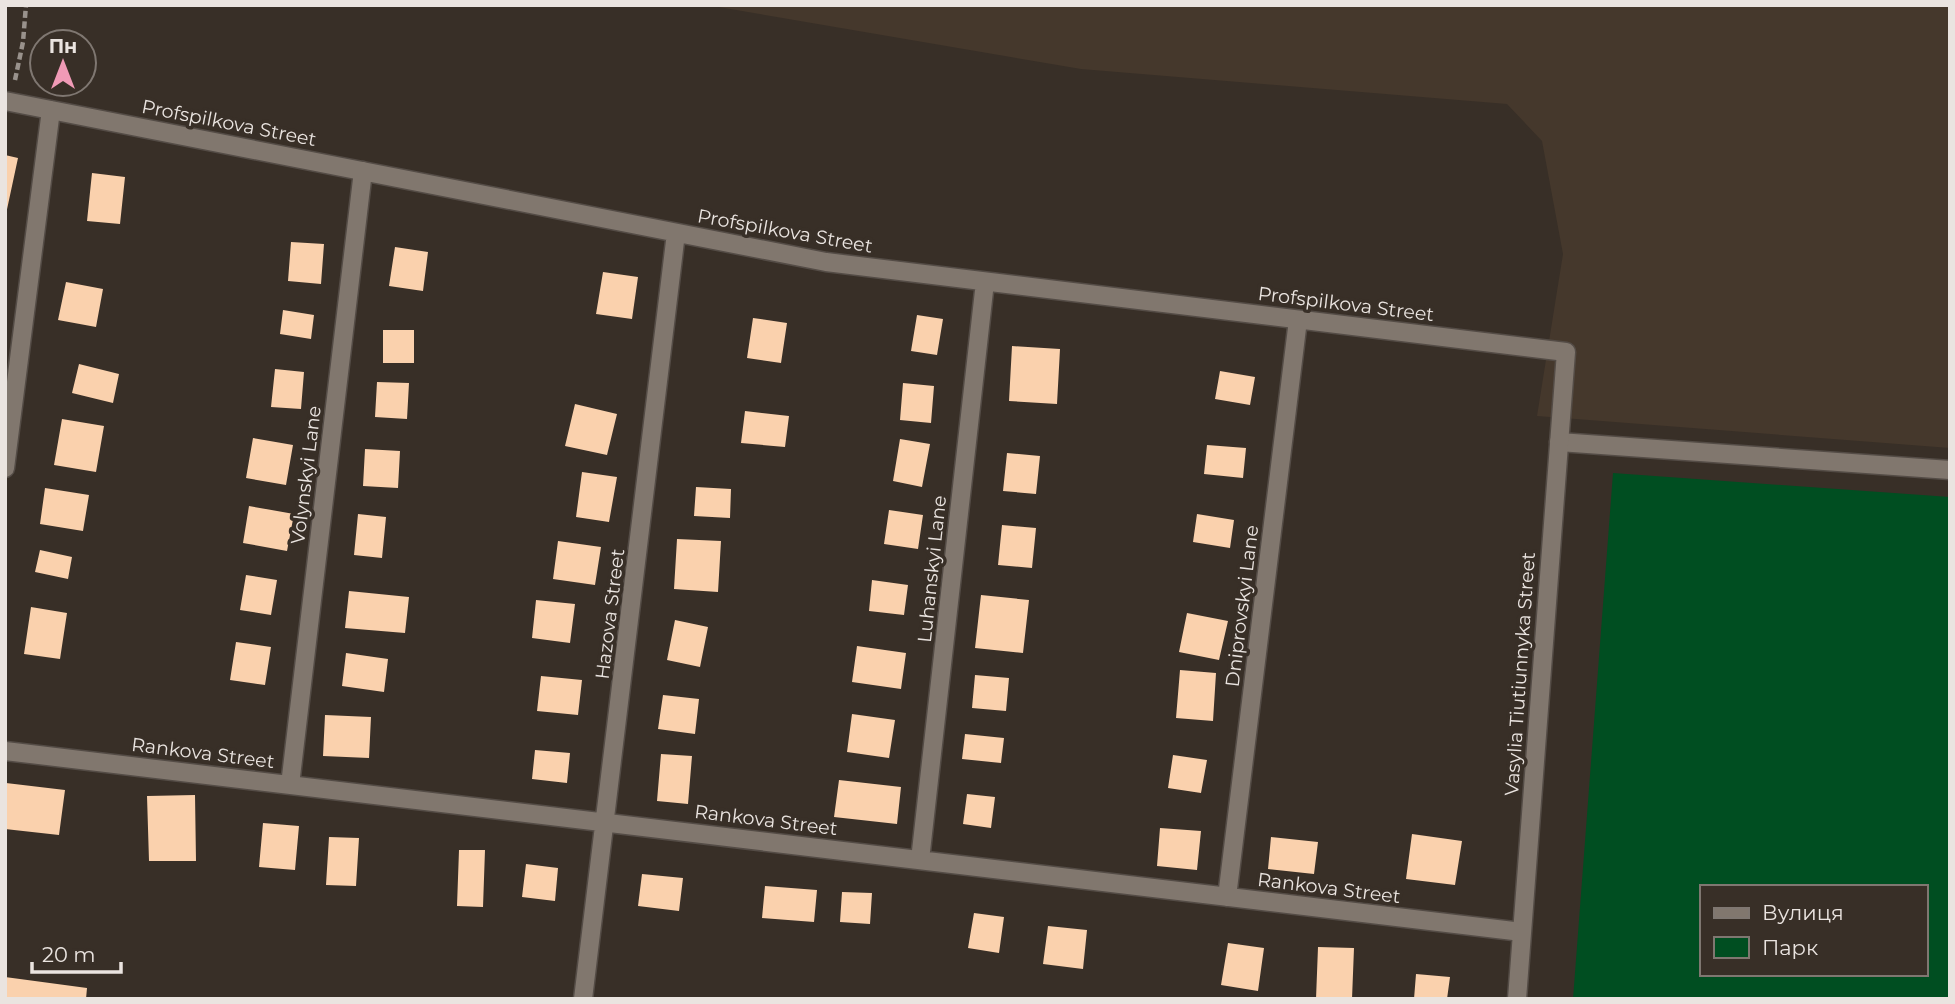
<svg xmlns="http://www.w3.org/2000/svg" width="1955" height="1004" font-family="Montserrat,sans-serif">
	<rect width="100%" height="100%" fill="#382f27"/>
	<path fill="#45382c" d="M707 5H1950V448L1537 416 1563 254 1542 141 1507 104 1081 69Z"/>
	<path fill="#004e21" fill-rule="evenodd" d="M1613 473 1950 497V999H1573ZM1701 887H1925V974H1701Z"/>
	<path fill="#fad1ad" d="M5 155 18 158 6 214 5 213Z
		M92 173 125 177 120 224 87 221Z
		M291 242 324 244 321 284 288 281Z
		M395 247 428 252 423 291 389 286Z
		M603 272 638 277 632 319 596 314Z
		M66 282 103 289 96 327 58 320Z
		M283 310 314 315 311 339 280 334Z
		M917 315 943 319 937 355 911 351Z
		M753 318 787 323 781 363 747 358Z
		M383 330H414V363H383Z
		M1012 346 1060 349 1057 404 1009 401Z
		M79 364 119 374 113 403 72 393Z
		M275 369 304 372 301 409 271 407Z
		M1220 371 1255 377 1250 405 1215 399Z
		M377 382 409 383 407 419 375 417Z
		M903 383 934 386 931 423 900 420Z
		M575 404 617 414 607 455 565 446Z
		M745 411 789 416 785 447 741 443Z
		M62 419 104 426 96 472 54 465Z
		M253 438 293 445 286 485 246 478Z
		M900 439 930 444 922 487 893 481Z
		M1207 445 1246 448 1243 478 1204 474Z
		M365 449 400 451 398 488 363 486Z
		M1007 453 1040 456 1036 494 1003 491Z
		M582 472 617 477 609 522 576 517Z
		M696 487 731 489 730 518 694 516Z
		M45 488 89 495 83 531 40 524Z
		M249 506 294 514 287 551 243 543Z
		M889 510 923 515 918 549 884 544Z
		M358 514 386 517 382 558 354 555Z
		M1197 514 1234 520 1230 548 1193 542Z
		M1002 525 1036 528 1032 568 998 565Z
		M677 539 721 541 718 592 674 589Z
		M558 541 601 547 595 585 553 579Z
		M40 550 72 557 68 579 35 572Z
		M246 575 277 580 271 615 240 610Z
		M872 580 908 585 904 615 869 611Z
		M349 591 409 597 405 633 345 628Z
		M981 595 1029 600 1023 653 975 648Z
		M536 600 575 604 570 643 532 638Z
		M31 607 67 613 60 659 24 654Z
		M1187 613 1228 621 1219 660 1179 652Z
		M675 620 708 627 700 667 667 660Z
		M236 642 271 647 265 685 230 680Z
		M857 646 906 653 901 689 852 682Z
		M346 653 388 659 384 692 342 686Z
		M1180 670 1216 673 1213 721 1176 718Z
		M975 675 1009 678 1006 711 972 708Z
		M541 676 582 680 578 715 537 711Z
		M663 695 699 699 695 734 658 729Z
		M852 714 895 720 889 758 847 752Z
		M325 715 371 717 369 758 323 756Z
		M965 734 1004 738 1001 763 962 759Z
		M535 750 570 753 567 783 532 779Z
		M661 754 692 756 688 804 657 801Z
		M1173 755 1207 760 1201 793 1168 788Z
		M839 780 901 787 897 824 834 817Z
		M6 783 65 790 59 835 5 829Z
		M967 794 995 797 991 828 963 824Z
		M195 795 196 861H149L147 796Z
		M263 823 299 826 295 870 259 867Z
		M1160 828 1201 831 1197 870 1157 866Z
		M1412 834 1462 841 1455 885 1406 879Z
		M329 837 359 838 356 886 326 885Z
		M1271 837 1318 842 1314 874 1268 869Z
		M459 850H485L483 907 457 906Z
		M526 864 558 868 555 901 522 897Z
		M642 874 683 878 679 911 638 906Z
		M765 886 817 890 814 922 762 918Z
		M842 892 872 893 870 924 840 922Z
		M974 913 1004 917 999 953 968 948Z
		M1048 926 1087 930 1083 969 1043 964Z
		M1228 943 1264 948 1258 991 1221 985Z
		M1318 947 1354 948 1352 999H1316Z
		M1416 974 1450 977 1447 999H1414Z
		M5 977 87 988 86 999H5Z"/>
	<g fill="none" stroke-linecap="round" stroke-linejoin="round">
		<g stroke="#544c46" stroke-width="21">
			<path id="service" d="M1559 442 1950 470"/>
		</g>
		<g stroke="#544c46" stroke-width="21">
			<path id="minor" d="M5 101 826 262 1566 352 1517 999
				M5 468 51 110
				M5 751 1522 932
				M290 785 363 171
				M920 860 985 282
				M1227 897 1298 320
				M583 999 676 233"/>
		</g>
		<path stroke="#99928c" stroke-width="4.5" stroke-dasharray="7 3.5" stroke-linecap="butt" d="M15 80 23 42 26 5"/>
		<use href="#service" stroke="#81776e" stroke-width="18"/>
		<use href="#minor" stroke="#81776e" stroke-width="18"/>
	</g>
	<g text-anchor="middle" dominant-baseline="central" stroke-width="7" stroke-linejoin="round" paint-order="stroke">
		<g font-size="19" fill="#eae4e0" stroke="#382f27">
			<text transform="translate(229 123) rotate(11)">Profspilkova Street</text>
			<text transform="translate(785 231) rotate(10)">Profspilkova Street</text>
			<text transform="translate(1346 304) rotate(7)">Profspilkova Street</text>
			<text transform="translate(306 475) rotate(-83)">Volynskyi Lane</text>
			<text transform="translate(932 569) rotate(-84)">Luhanskyi Lane</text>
			<text transform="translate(1242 606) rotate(-83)">Dniprovskyi Lane</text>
			<text transform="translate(610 614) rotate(-83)">Hazova Street</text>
			<text transform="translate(1520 674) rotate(-86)">Vasylia Tiutiunnyka Street</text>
			<text transform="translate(203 753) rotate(7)">Rankova Street</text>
			<text transform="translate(766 820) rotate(7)">Rankova Street</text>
			<text transform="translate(1329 888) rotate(7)">Rankova Street</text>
		</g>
	</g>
	<rect width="1955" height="1004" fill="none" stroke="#eae4e0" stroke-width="14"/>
	<rect x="1700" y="885" width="228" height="91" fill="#382f27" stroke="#7f7771" stroke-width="2"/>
	<rect x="1714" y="908" width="35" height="10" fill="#81776e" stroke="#7f7771" stroke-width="2"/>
	<text x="1762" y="920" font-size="21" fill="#eae4e0">Вулиця</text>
	<rect x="1714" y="937" width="35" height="21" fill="#004e21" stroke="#7f7771" stroke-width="2"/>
	<text x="1762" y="955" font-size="21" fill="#eae4e0">Парк</text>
	<g transform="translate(63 63)"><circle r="33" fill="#382f27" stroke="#7f7771" stroke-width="2"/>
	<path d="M0-5L12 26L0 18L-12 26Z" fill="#f09ab6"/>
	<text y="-10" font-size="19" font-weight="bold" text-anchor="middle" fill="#eae4e0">Пн</text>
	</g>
	<path d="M32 962v10h89v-10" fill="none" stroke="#eae4e0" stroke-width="3.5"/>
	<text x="42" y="962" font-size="21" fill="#eae4e0" stroke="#382f27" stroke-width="5" paint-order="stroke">20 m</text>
</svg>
